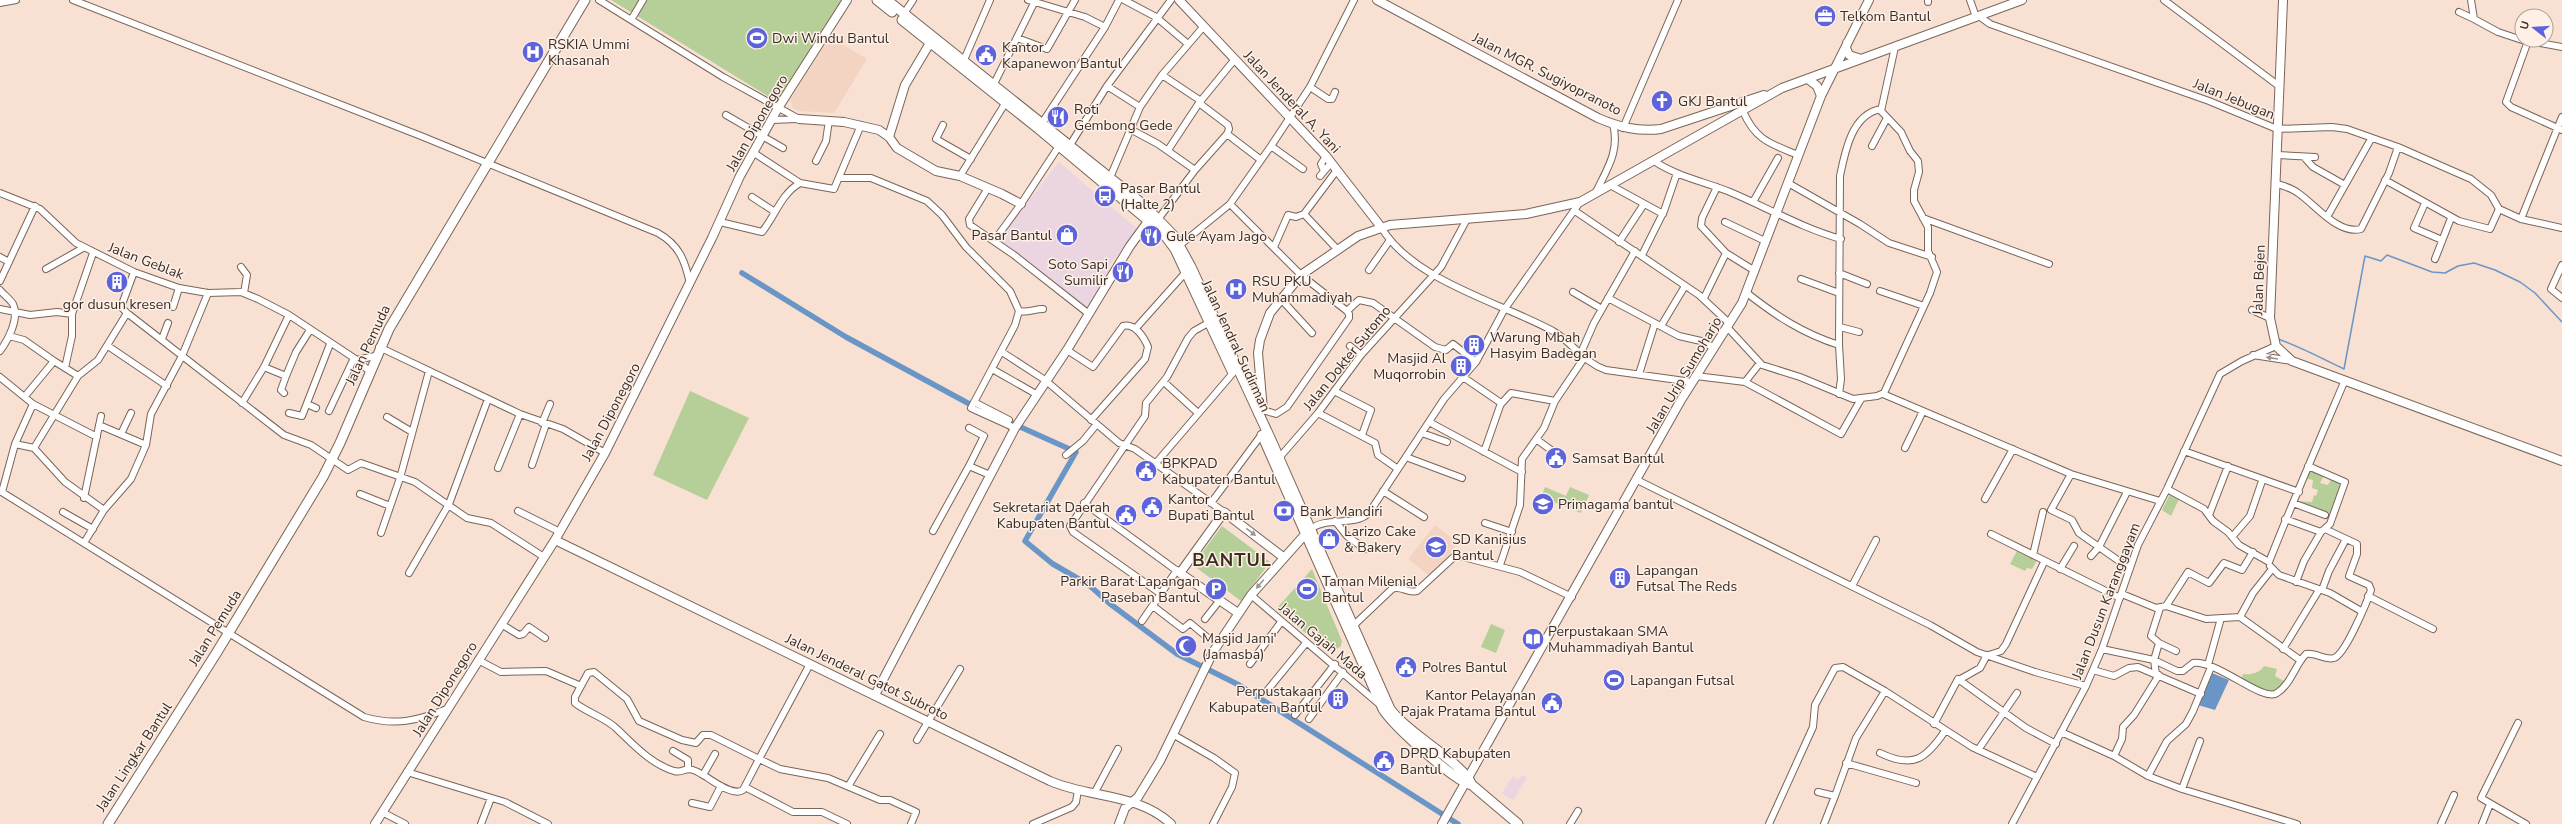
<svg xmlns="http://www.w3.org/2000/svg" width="2562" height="824" font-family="'Nunito Sans',sans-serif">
	<rect width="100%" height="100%" fill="#f8e0d2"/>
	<path fill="#ebd5e1" d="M1059 162 1137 229 1108 268 1112 272 1086 308 997 242Z
		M1522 775 1527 778 1513 800 1502 793 1513 776 1518 780Z"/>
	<path fill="#f3d4c2" d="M830 37 867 59 834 113 800 111 793 108 790 100Z
		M1435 525 1457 542 1453 551 1431 577 1408 559Z"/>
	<path fill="#b6cf98" d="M611 0H846L779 103Z
		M690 391 749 418 707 500 653 475Z
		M2309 468 2325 474 2320 483 2328 485 2332 477 2344 482 2333 514 2295 501 2312 502 2314 495 2316 496 2318 490 2312 488 2313 480 2304 478Z
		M1545 487 1566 496 1570 487 1589 495 1581 513 1541 497Z
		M2171 492 2180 497 2171 516 2162 510Z
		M1222 526 1270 562 1241 601 1193 565Z
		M2018 549 2037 560 2032 569 2027 568 2025 571 2010 564Z
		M1312 569 1342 641 1341 646 1337 649 1309 636 1276 609Z
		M1491 624 1505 630 1496 653 1481 647Z
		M2264 666 2277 669 2275 676 2284 681 2274 692C2262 693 2251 684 2242 677L2243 674C2251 675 2260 673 2264 666Z"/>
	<path fill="#6996c6" d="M2212 673 2229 680 2215 710 2198 705Z"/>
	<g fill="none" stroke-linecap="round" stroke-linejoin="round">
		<path stroke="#6996c6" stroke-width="1.5" d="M2278 339C2301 347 2321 358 2344 369L2365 256 2381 261 2387 255 2432 272 2445 273 2458 266 2474 263 2495 270 2520 282 2535 293 2562 322"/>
		<path stroke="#6996c6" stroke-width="5.5" d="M742 273 846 337 975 407
			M1005 420 1076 452 1025 541 1053 564 1089 585 1109 603 1177 654 1239 685 1458 824"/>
		<g stroke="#7a6559" stroke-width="8">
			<path id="street" d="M73 0 421 136 658 233C679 245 685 260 690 284
				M599 0 723 77 799 119
				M1028 0 1085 17 1105 27
				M1124 0 1156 17 1188 44
				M1928 0V2
				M1970 0 1976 17
				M2164 0 2279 86
				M2471 0 2474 19 2498 32 2522 40
				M0 3 16 0
				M2459 12 2474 19
				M903 15 913 0
				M1979 16 1990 24 2209 101 2277 129 2332 127 2347 129 2398 147 2471 179 2491 195 2499 209 2521 219 2562 228
				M631 20 643 0
				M1017 38 1047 49 1075 0
				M2524 40 2562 47
				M2528 41 2506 102 2511 107 2562 130
				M964 60 990 0
				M1162 75 1201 101
				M994 84 1034 3
				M1107 86 1140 107
				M1310 87 1328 99H1332L1335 92
				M1199 103 1228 125 1229 129 1227 134 1261 160
				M1743 111C1755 140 1771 144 1798 155
				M726 115 783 148
				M771 120 797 119
				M1042 123 1105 27 1119 0
				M943 125 936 139 971 159
				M1623 128 1678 0
				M1130 129 1158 144 1195 170
				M1070 145 1107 86 1171 0
				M1271 146 1303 169
				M1872 146 1887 118
				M1168 150 1199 103 1235 59
				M754 153 800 183
				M2277 155 2315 157
				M2304 157 2313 167 2345 185
				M816 161 826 141 829 120
				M1654 161C1676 176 1705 182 1730 192 1768 208 1802 228 1841 239
				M1324 171 1321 164 1326 156
				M960 176 1006 102
				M1320 176 1331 163
				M841 178H871L927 201 942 215 966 247 1010 291 1019 311 1015 325 971 408 1015 428
				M1109 180 1140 107 1162 75 1204 26
				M2385 180 2459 221 2490 229 2499 209
				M1788 183 1860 224 1889 243 1932 257
				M2275 183C2283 186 2292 188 2298 193 2316 205 2338 235 2361 229L2389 173 2398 147
				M1610 185 1663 214
				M1717 187 1702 218 1701 226 1726 253 1755 271
				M988 188 969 219 970 225 1014 255 1089 314
				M1596 192C1607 169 1620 151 1613 124
				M0 193 40 209 76 243 134 272 179 288 208 293 241 292 258 299 289 315 357 360 369 371
				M752 197 775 212
				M1753 202 1778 158
				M2425 203 2414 228 2442 240
				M1230 204 1301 275 1347 311 1359 300 1373 303 1435 347 1446 350 1453 344 1476 362
				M1575 211 1699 295 1729 323
				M1304 214 1336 248
				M2327 217 2371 139
				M1159 218 1195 170 1227 134
				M1923 218 2049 264
				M2521 219 2562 117
				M720 222 762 232C775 216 781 194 800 183L834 189 861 125
				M1725 222 1765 241
				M1381 227C1413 281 1500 302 1553 331 1573 343 1583 362 1606 370L1692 382
				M994 241 1021 204 1059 146
				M1619 242 1644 204
				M1180 245 1230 204 1271 146 1310 87 1354 0
				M1274 247 1288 215 1296 217 1304 214 1337 170
				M1642 255 1664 211 1677 173
				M0 257 9 262
				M2435 259 2451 218
				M2562 265 2551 289 2562 298
				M241 267 247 275 244 293
				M46 269 83 248
				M1369 270 1390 240
				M1839 273 1867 284
				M1801 279 1839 293
				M0 281 35 206
				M0 290C4 295 10 299 13 304 20 318 8 340 0 351
				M1880 291 1924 306
				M1573 292 1602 309
				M1747 293C1776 316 1804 334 1839 345
				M1280 298 1312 333
				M1608 298 1679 336 1701 341 1713 347
				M1704 298 1726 253
				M173 307 179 288
				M0 309 30 315 57 312 72 314
				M2252 310 2270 318
				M1019 311C1028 313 1034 309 1043 309
				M127 313 284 435 311 445 348 470 361 463 415 482 467 518 491 523 544 557
				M1661 326 1685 286
				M1727 327 1762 365 1800 377 1853 399 1877 396 1884 393 1930 293 1937 272 1928 251V227L1914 201V190L1919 172 1918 161 1910 151 1901 132 1881 111 1895 47
				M1840 327 1859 332
				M1136 328 1186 272
				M9 336 24 340 54 361
				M162 339 168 323
				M108 346 167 386
				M1350 346 1361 355
				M379 347 520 414 563 429 605 453
				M1067 350 1093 367 1123 326C1135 323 1144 337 1148 347L1145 359 1091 420
				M1002 352 1045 380 1119 443 1135 449 1224 512
				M1580 355 1594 323 1635 251
				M2253 355 2292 361
				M357 360 375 356
				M264 367 286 376 296 352 310 330
				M65 368 72 336V314L93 253
				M992 369 1036 394
				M1639 374 1655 323
				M1696 376 1745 382 1841 434 1861 399
				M0 377 33 404 15 444
				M1463 377 1501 403 1484 452
				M1164 382 1198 413
				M1745 382 1760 363
				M1334 391 1371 410 1362 435
				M284 393 281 390 286 376
				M1839 394 1841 379 1839 345 1840 176C1845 151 1852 114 1881 109
				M1883 394 2071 474 2160 501
				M26 395 54 361 78 376
				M974 402 1009 420
				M242 403 264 367 289 315
				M33 404 97 437
				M307 404 316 408
				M1501 404 1511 393 1555 401
				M1263 410 1276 414 1287 407 1349 318V314L1347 311
				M329 411 354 358
				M289 413 302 416 330 344
				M1318 413 1375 443 1378 455 1398 469
				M387 417 412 432
				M1429 422 1522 472
				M542 423 550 404
				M99 425 146 445
				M1422 433 1447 442
				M121 434 131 413
				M1536 439 1562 458
				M34 448 78 376 98 360 127 313 121 307 134 272
				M1905 448 1923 411
				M2184 451 2299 492
				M1066 455 1083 441 1096 425
				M1406 457 1462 478
				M1279 458 1318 413 1361 355 1441 267 1467 219
				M1156 463 1233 373
				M532 465 546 424
				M969 466 984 436 969 428
				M2308 466 2345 482 2330 524 2321 532
				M498 468 520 414
				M2071 474 2051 510 2072 520 2079 533 2129 568
				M1637 480 1930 625 1977 652 2035 672 2086 686
				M2167 489 2204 509 2213 521 2228 532 2239 545 2269 562C2293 501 2319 441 2345 380
				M0 491 364 717C395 726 417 721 447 709
				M1383 491 1424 517
				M2 492 15 444 34 448 65 482 104 510
				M360 494 390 506
				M84 498 101 416
				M1985 499 2013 449
				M1084 503 1180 573
				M1211 503 1262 434
				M2293 503 2325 515
				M518 511 560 532
				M63 512 93 529
				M2209 515 2228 466
				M2285 519 2321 532 2304 561 2296 582
				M1335 521 1347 536 1365 549
				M1485 523 1512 532
				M1311 529C1327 516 1355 527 1369 513L1444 399 1476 362 1504 310 1580 202
				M933 531 969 466 990 475
				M381 533 400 478 429 371
				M1991 534 2120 598
				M2232 537 2250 516 2262 481
				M84 543 104 510 131 479 146 445 151 414 182 356 208 293
				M2033 555 2043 512
				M2091 556 2099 547 2127 492
				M1500 565 1520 505 1522 459 1544 428 1555 401 1584 358
				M2270 566 2279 575 2330 593 2361 611
				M2060 569 2074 546
				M409 573 449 504 488 399
				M1852 586 1876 540
				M2322 590 2329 571 2346 539
				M1161 594 1073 532 1070 526 1145 416 1146 403 1167 377 1188 338 1194 331 1210 322
				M2122 594 2156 608 2166 606 2188 572 2209 583 2224 563 2242 570 2253 552
				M1251 595 1379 704
				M2368 596 2433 629
				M1153 606 1183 629 1190 623 1208 638
				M2166 606 2206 619 2240 617 2253 593 2272 569
				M2240 617 2300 660
				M1205 619 1220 600
				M1142 621 1177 570
				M501 624 519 635 523 634 529 627 545 638
				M1353 626 1392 589C1401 585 1408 594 1417 591L1456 555 1520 572 1572 597
				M2159 643 2176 651
				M2102 649 2154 660 2177 671H2183L2193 663C2218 660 2263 703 2277 693 2291 684 2295 665 2306 654 2316 652 2325 661 2334 658 2345 655 2367 602 2371 590L2369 585 2349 576 2357 554V544L2325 529
				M2283 649 2319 590
				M1989 655 2001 651 2006 644 2044 562
				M478 660 501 672 546 671 581 686
				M1250 664 1281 622
				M2208 665 2221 618
				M2093 670 2114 676 2129 668 2138 667 2201 694
				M2156 674 2154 660 2159 643 2151 636 2160 608
				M1958 679 2026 728 2056 744
				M1266 692 1306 643
				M1295 715 1335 664
				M1309 719 1343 672
				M2518 723 2481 798 2526 824
				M1934 724 1957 681 1980 668 1987 655
				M2061 732 2114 756 2148 776 2182 789 2297 824
				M1174 735 1214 758 1235 773 1232 787 1213 824
				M917 740 960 669
				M1978 750 2017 693
				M673 751 688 760V768
				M1880 753C1913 769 1926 759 1945 731
				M715 754 703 775C712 780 733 797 743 790L759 759 780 769 828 778 880 800H890L916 812 911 824
				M2114 756 2122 739 2123 727 2134 715 2159 675
				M1846 763 1916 783
				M407 772 505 802 548 824
				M703 775C684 763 686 774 674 771 651 764 634 745 617 729 606 718 588 713 575 703V697L588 673 594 672 627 699 639 721 682 740 696 743 703 735H711L759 759 810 664
				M2148 776 2167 741 2186 724 2193 711 2211 667
				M849 785 880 734
				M745 787 793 812H822L847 824
				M2182 789 2200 741
				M1095 792 1118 749
				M1818 792 1835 796 1824 824
				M1835 796 1856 738 1885 691 1972 747 2037 777
				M692 803 710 807 721 786
				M382 812 405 824
				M481 824 491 798
				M1033 824 1072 807 1076 802 1078 790
				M1570 824 1578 811
				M1769 824 1813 727 1815 705 1835 668 1843 667 1885 691
				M2012 824 2086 686 2102 649 2138 545 2167 489 2220 374 2242 361 2276 346
				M2441 824 2454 795
				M2482 824 2490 804"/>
		</g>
		<g stroke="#7a6559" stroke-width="10">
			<path id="secondary" d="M1179 0 1326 156 1381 227
				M1377 0 1598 118C1619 127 1638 132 1661 129L1764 95
				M2283 0 2270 318 2276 346 2292 361 2562 461
				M1847 43 1846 48 1849 55 1861 59
				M1808 79 1817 86 1821 96
				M799 119 844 122 879 130 889 137 897 148 936 171 960 176 1002 194 1021 204
				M889 137 905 85 930 43
				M1258 413 1263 410 1258 353 1260 340 1270 313 1301 275 1358 236 1390 225 1526 214 1580 202 1782 88 2022 0
				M1015 428 1067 350 1130 246 1149 220
				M555 540 1050 781C1089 798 1138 793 1171 824
				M1238 613 1180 573 1224 512 1283 557
				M875 695 1015 428
				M375 824 555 540 605 453 712 238 740 176 778 108 847 0
				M1119 824 1125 808 1138 797 1160 761 1213 652 1251 595 1309 530
				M1442 824 1681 400 1742 303 1821 96 1869 0"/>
		</g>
		<g stroke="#7a6559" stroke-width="11">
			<path id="primary" d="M877 0 892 12
				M887 0 1144 205 1174 236 1191 267 1271 440 1390 709C1409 735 1461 761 1472 785L1518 824
				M902 20 1040 130 1163 233 1175 249 1232 371
				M1262 435 1383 709C1393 725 1455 782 1472 785
				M108 824 217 652 323 477 340 443 389 329 585 0"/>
		</g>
		<use href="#street" stroke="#fff" stroke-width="6"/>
		<use href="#secondary" stroke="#fff" stroke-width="8"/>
		<use href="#primary" stroke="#fff" stroke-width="9"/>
	</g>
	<defs><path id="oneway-solid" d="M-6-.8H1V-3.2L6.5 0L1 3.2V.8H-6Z"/></defs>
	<g fill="#9b9694">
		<use href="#oneway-solid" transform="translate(2272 358) rotate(-171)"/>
		<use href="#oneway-solid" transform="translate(1251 532) rotate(37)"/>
		<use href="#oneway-solid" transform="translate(1260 584) rotate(130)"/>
	</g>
	<defs>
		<g id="office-disc" transform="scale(1.15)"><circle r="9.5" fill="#5d63db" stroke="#fef0e7"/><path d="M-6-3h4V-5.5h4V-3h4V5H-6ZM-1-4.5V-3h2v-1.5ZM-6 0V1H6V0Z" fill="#fff"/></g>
		<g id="stadium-disc" transform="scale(1.15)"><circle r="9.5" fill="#5d63db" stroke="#fef0e7"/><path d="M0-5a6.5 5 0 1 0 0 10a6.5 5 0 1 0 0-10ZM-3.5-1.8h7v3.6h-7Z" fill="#fff"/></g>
		<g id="hospital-disc" transform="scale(1.15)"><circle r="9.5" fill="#5d63db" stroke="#fef0e7"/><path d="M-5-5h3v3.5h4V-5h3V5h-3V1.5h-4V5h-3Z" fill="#fff"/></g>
		<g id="civic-disc" transform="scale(1.15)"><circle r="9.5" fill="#5d63db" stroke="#fef0e7"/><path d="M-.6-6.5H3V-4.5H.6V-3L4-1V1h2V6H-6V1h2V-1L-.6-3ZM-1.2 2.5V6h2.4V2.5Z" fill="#fff"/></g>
		<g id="church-disc" transform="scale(1.15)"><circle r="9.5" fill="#5d63db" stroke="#fef0e7"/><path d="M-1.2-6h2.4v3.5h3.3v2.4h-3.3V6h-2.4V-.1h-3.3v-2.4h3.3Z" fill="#fff"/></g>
		<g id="restaurant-disc" transform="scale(1.15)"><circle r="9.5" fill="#5d63db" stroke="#fef0e7"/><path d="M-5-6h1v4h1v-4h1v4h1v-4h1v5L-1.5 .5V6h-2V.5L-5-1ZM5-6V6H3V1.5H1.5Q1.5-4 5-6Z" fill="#fff"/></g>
		<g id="bus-disc" transform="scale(1.15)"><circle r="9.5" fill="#5d63db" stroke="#fef0e7"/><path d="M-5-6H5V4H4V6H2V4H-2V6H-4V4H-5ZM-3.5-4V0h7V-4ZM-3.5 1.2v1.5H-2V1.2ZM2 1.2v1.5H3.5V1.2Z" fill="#fff"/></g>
		<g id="shop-disc" transform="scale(1.15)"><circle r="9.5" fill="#5d63db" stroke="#fef0e7"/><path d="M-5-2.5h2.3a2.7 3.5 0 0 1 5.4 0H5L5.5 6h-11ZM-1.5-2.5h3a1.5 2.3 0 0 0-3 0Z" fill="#fff"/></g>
		<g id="building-disc" transform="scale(1.15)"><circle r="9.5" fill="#5d63db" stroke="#fef0e7"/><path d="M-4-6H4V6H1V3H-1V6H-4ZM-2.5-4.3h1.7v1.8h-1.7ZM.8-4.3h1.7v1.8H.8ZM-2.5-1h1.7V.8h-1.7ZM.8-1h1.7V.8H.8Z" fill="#fff"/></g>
		<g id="school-disc" transform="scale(1.15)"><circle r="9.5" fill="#5d63db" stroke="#fef0e7"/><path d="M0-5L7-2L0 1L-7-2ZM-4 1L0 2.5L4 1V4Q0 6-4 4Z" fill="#fff"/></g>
		<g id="bank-disc" transform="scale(1.15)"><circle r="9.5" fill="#5d63db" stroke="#fef0e7"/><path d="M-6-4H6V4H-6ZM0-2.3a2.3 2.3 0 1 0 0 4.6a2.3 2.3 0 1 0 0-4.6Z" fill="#fff"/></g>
		<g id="parking-disc" transform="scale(1.15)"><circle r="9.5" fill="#5d63db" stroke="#fef0e7"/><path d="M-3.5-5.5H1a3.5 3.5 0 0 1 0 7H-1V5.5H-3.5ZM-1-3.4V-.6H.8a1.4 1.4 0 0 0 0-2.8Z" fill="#fff"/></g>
		<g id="library-disc" transform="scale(1.15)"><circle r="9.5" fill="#5d63db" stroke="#fef0e7"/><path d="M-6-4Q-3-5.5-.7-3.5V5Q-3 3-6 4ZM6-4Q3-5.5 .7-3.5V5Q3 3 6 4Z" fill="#fff"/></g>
		<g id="mosque-disc" transform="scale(1.15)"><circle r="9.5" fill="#5d63db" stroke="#fef0e7"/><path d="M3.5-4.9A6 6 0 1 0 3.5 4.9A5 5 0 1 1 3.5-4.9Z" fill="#fff"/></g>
	</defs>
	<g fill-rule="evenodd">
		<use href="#office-disc" x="1825" y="16"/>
		<use href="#stadium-disc" x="757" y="38"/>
		<use href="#hospital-disc" x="533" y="52"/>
		<use href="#civic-disc" x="986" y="55"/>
		<use href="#church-disc" x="1662" y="101"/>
		<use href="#restaurant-disc" x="1058" y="117"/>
		<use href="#bus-disc" x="1105" y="196"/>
		<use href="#shop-disc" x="1067" y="235"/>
		<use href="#restaurant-disc" x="1151" y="236"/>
		<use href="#restaurant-disc" x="1123" y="272"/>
		<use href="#building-disc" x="117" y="282"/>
		<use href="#hospital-disc" x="1236" y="289"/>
		<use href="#building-disc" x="1474" y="345"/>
		<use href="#building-disc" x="1461" y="366"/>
		<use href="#civic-disc" x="1556" y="458"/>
		<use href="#civic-disc" x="1146" y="471"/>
		<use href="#school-disc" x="1543" y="504"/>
		<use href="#civic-disc" x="1152" y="507"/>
		<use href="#bank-disc" x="1284" y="511"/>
		<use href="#civic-disc" x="1126" y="515"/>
		<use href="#shop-disc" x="1329" y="539"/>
		<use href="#school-disc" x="1436" y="547"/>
		<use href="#building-disc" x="1620" y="578"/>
		<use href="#parking-disc" x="1216" y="589"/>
		<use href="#stadium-disc" x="1307" y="589"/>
		<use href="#library-disc" x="1533" y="639"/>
		<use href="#mosque-disc" x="1186" y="646"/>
		<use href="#civic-disc" x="1406" y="667"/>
		<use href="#stadium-disc" x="1614" y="680"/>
		<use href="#building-disc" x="1338" y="699"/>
		<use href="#civic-disc" x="1552" y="703"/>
		<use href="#civic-disc" x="1384" y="761"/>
	</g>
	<g text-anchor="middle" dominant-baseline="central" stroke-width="3" stroke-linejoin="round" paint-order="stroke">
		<g font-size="14" fill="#372e29" stroke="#fef0e7" text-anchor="start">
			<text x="1840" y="16">Telkom Bantul</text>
			<text x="772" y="38">Dwi Windu Bantul</text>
			<text x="548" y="44">RSKIA Ummi<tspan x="548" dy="16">Khasanah</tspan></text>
			<text x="1002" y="47">Kantor<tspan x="1002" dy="16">Kapanewon Bantul</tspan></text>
			<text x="1678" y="101">GKJ Bantul</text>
			<text x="1074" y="109">Roti<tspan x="1074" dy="16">Gembong Gede</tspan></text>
			<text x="1120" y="188">Pasar Bantul<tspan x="1120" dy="16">(Halte 2)</tspan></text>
			<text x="1052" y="235" text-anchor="end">Pasar Bantul</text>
			<text x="1166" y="236">Gule Ayam Jago</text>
			<text x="1108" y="264" text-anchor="end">Soto Sapi<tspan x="1108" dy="16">Sumilir</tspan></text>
			<text x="1252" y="281">RSU PKU<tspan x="1252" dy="16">Muhammadiyah</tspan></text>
			<text x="117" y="304" text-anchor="middle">gor dusun kresen</text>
			<text x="1490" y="337">Warung Mbah<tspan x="1490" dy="16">Hasyim Badegan</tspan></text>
			<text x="1446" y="358" text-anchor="end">Masjid Al<tspan x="1446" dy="16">Muqorrobin</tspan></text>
			<text x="1572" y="458">Samsat Bantul</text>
			<text x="1162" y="463">BPKPAD<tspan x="1162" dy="16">Kabupaten Bantul</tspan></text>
			<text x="1168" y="499">Kantor<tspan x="1168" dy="16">Bupati Bantul</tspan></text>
			<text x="1558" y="504">Primagama bantul</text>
			<text x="1110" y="507" text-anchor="end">Sekretariat Daerah<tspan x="1110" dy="16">Kabupaten Bantul</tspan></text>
			<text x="1300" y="511">Bank Mandiri</text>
			<text x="1344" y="531">Larizo Cake<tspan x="1344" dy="16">&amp; Bakery</tspan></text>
			<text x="1452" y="539">SD Kanisius<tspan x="1452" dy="16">Bantul</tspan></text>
			<text x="1636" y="570">Lapangan<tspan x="1636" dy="16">Futsal The Reds</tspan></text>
			<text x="1200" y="581" text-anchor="end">Parkir Barat Lapangan<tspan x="1200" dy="16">Paseban Bantul</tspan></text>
			<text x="1322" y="581">Taman Milenial<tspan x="1322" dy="16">Bantul</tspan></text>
			<text x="1548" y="631">Perpustakaan SMA<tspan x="1548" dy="16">Muhammadiyah Bantul</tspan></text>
			<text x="1202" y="638">Masjid Jami'<tspan x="1202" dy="16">(Jamasba)</tspan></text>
			<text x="1422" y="667">Polres Bantul</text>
			<text x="1630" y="680">Lapangan Futsal</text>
			<text x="1322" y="691" text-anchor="end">Perpustakaan<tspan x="1322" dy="16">Kabupaten Bantul</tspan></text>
			<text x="1536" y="695" text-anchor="end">Kantor Pelayanan<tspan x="1536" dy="16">Pajak Pratama Bantul</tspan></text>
			<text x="1400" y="753">DPRD Kabupaten<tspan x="1400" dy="16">Bantul</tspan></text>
		</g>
		<g font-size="14" fill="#372e29" stroke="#fef0e7">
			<text transform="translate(1547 74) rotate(27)">Jalan MGR. Sugiyopranoto</text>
			<text transform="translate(2234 99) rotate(22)">Jalan Jebugan</text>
			<text transform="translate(1292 102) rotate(47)">Jalan Jenderal A. Yani</text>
			<text transform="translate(757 123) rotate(-60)">Jalan Diponegoro</text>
			<text transform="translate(146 261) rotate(21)">Jalan Geblak</text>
			<text transform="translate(2259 280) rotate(-88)">Jalan Bejen</text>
			<text transform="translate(368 345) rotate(-65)">Jalan Pemuda</text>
			<text transform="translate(1236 346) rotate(65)">Jalan Jendral Sudirman</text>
			<text transform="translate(1347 358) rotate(-51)">Jalan Dokter Sutomo</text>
			<text transform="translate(1684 375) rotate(-59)">Jalan Urip Sumoharjo</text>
			<text transform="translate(611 412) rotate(-62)">Jalan Diponegoro</text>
			<text transform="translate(2106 601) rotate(-69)">Jalan Dusun Karanggayam</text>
			<text transform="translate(215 628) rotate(-58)">Jalan Pemuda</text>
			<text transform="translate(1323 641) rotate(40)">Jalan Gajah Mada</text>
			<text transform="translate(867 677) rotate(26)">Jalan Jenderal Gatot Subroto</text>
			<text transform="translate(445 689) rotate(-58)">Jalan Diponegoro</text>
			<text transform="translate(134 757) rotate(-57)">Jalan Lingkar Bantul</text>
		</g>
		<g font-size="18" font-weight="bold" letter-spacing="1" fill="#3d2b21" stroke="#fef0e7">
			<text x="1232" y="560">BANTUL</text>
		</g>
	</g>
	<g transform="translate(2534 28) rotate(287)"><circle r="19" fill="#fef0e7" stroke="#aea29b"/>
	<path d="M0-3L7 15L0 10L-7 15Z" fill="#5d63db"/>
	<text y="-6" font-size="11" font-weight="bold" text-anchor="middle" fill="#372e29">U</text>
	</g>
</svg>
